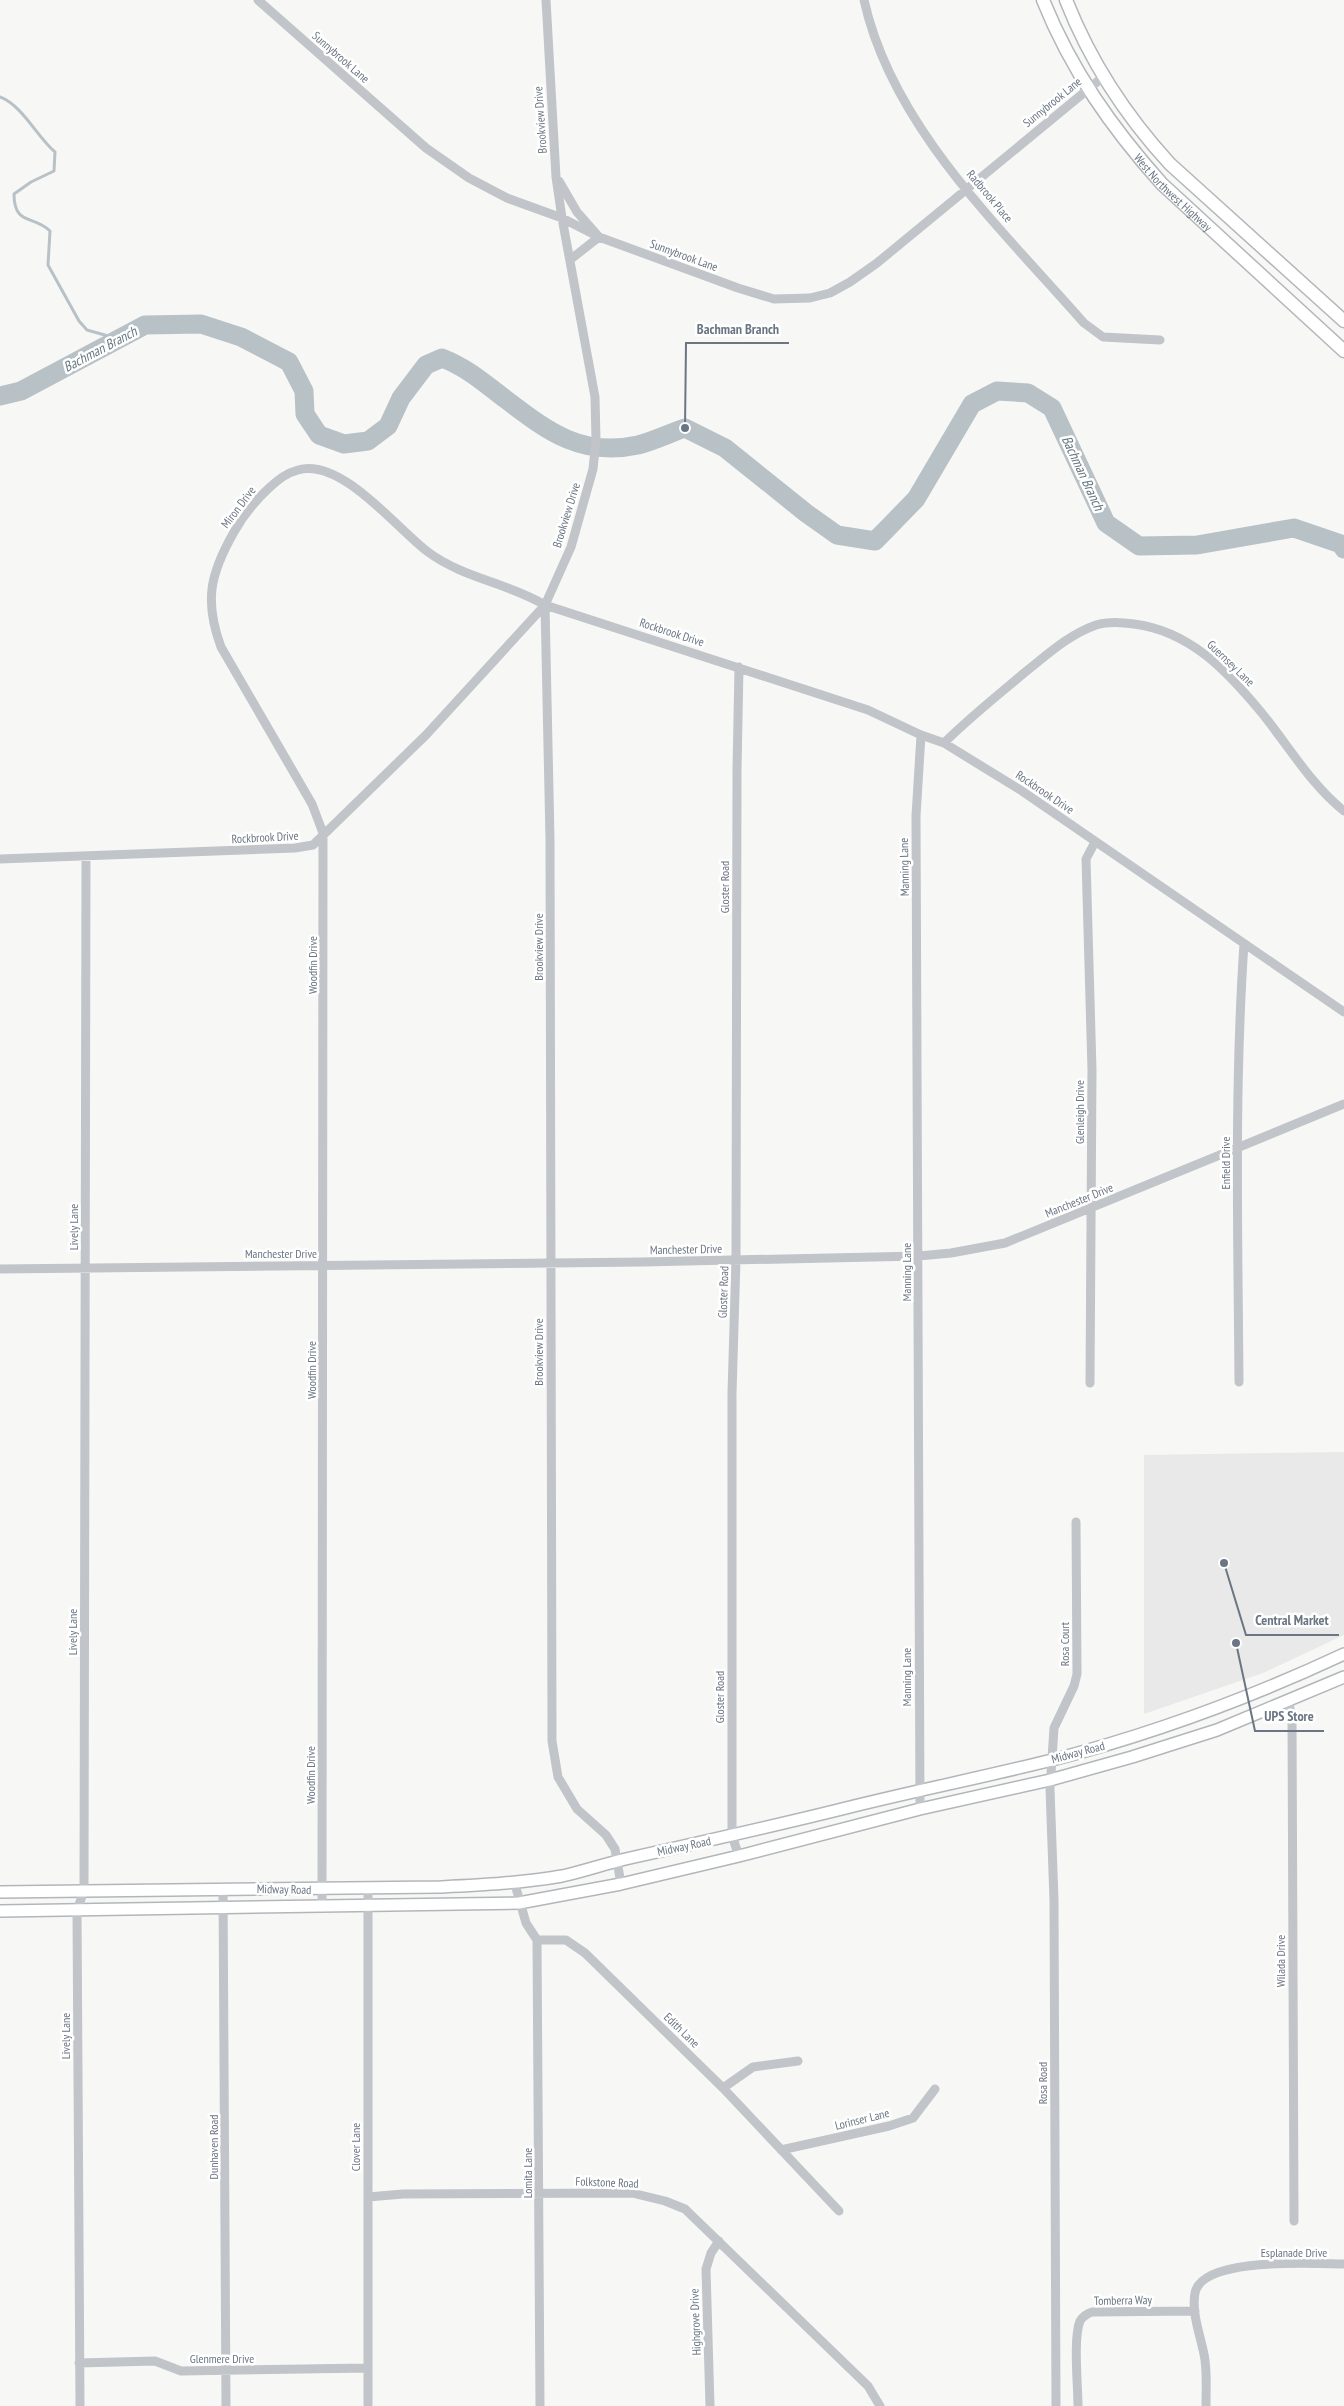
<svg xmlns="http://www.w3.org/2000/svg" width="1344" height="2406" font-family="'PT Sans Narrow',sans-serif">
	<rect width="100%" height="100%" fill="#f7f8f5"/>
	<path fill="#e8e9e8" d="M1344 1452V1635L1263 1673 1144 1714V1455Z"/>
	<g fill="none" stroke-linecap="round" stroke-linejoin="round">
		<path stroke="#b8c1c6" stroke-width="3" d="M0 97C23 106 37 137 55 152L54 171 31 182 14 194C14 226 34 215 50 231L48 265 79 321 87 330 119 339"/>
		<path stroke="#b8c1c6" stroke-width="19" d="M0 396 21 391 145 325 201 324 241 337 289 362 304 391 305 414 319 435 344 444 368 441 388 426 401 398 426 365 442 358C465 367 481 380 500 395 545 429 579 458 638 445 654 441 670 433 685 428L725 448 806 513 837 535 875 541 916 499 972 404 997 391 1028 393 1052 408 1106 523 1139 546 1197 545 1294 528 1341 544 1344 549"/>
		<g stroke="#b2b6bb" stroke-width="14">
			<path id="secondary" d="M0 1892 440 1887C480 1885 522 1883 562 1876 585 1871 607 1863 630 1858 702 1842 774 1826 846 1808 914 1791 984 1777 1052 1760 1152 1734 1250 1698 1344 1654
				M0 1911 519 1903 621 1884 739 1856 920 1809 1050 1780 1132 1757 1217 1730 1344 1677"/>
		</g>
		<g stroke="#b3b6ba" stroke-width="15">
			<g id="primary">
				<path id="s1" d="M1043 0C1071 70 1112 128 1162 184L1344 351"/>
				<path d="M1066 0C1090 61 1125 115 1170 164L1344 321"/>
			</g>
		</g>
		<path stroke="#c1c4c8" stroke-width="9" d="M258 0 426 148 469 178 507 198 562 218 599 237 738 288 774 299 810 298 830 293 850 282 877 263 1103 77
			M546 0 556 177 562 218 595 397 596 440 593 469 571 547 545 605 550 839 552 1741 558 1777 577 1809 606 1835 615 1849 621 1884
			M864 0C892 127 1001 228 1084 323L1103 337 1160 340
			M559 181 577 212 599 237 571 259
			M944 743C969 718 997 696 1024 673 1047 655 1068 635 1096 625 1109 621 1121 622 1134 624 1190 631 1227 671 1261 712 1288 745 1311 785 1344 811
			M0 859 295 848 313 845 426 735 545 605
			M0 1269 643 1262 919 1256 951 1253 1005 1243 1344 1104
			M1239 1382C1238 1236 1234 1090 1244 944
			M1090 1383 1092 1070 1086 859 1095 842
			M1288 1702 1292 1716 1294 2221
			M920 1809 916 816 921 735
			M739 1856 732 1836V1393L736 1260 737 770 739 667
			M514 1881 526 1923 537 1940
			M223 1888 226 2406
			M368 1888V2406
			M322 1907 323 833 312 804 221 647C204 601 210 574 234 532 243 516 256 500 269 488 278 480 286 473 298 470 341 457 397 529 428 552 463 578 508 583 545 605L868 710 921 735 944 743 1022 791 1344 1012
			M537 1940 540 2406
			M537 1940H566L585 1953 723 2088 839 2211
			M723 2088 753 2067 798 2061
			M781 2150 889 2126 913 2118 935 2089
			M368 2197 403 2194 632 2193 665 2201 685 2209 868 2386 880 2406
			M79 2363 155 2361 181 2371 368 2368
			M80 2406 77 1910 84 1891 86 857
			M710 2406 706 2269 711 2253 719 2241
			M1056 2406 1054 1900 1050 1789 1054 1728 1074 1686 1077 1674 1076 1522
			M1078 2406C1078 2386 1073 2338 1080 2321 1083 2316 1086 2314 1092 2312L1195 2311
			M1206 2406C1206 2391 1207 2375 1205 2360 1202 2339 1191 2315 1195 2293 1202 2256 1315 2264 1344 2264"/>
		<use href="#secondary" stroke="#fff" stroke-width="11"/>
		<use href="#primary" stroke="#fff" stroke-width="12"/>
	</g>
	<g text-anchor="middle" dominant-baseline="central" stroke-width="5" stroke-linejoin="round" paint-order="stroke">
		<g font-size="12" fill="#6a7683" stroke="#fff">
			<text transform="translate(341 57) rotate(41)">Sunnybrook Lane</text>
			<text transform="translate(1052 102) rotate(-39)">Sunnybrook Lane</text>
			<text transform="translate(540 120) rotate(-94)">Brookview Drive</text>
			<text stroke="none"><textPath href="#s1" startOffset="234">West Northwest Highway</textPath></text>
			<text transform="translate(990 196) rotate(50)">Radbrook Place</text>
			<text transform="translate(684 255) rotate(20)">Sunnybrook Lane</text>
			<text transform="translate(238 507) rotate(-53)">Miron Drive</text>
			<text transform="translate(566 515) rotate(-73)">Brookview Drive</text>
			<text transform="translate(672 632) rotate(18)">Rockbrook Drive</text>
			<text transform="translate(1231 663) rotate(44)">Guernsey Lane</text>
			<text transform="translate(1045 792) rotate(34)">Rockbrook Drive</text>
			<text transform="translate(265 837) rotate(-3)">Rockbrook Drive</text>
			<text transform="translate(904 867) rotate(-91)">Manning Lane</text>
			<text transform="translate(724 887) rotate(-90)">Gloster Road</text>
			<text transform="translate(538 947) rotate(-90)">Brookview Drive</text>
			<text transform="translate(312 965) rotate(-90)">Woodfin Drive</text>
			<text transform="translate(1079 1112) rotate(-90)">Glenleigh Drive</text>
			<text transform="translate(1225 1163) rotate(-90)">Enfield Drive</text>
			<text transform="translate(1079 1200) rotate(-22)">Manchester Drive</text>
			<text transform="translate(73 1227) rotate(-90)">Lively Lane</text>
			<text transform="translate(686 1249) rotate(-1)">Manchester Drive</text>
			<text x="281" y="1253">Manchester Drive</text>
			<text transform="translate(906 1272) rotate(-90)">Manning Lane</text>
			<text transform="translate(723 1292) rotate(-88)">Gloster Road</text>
			<text transform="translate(538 1352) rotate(-90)">Brookview Drive</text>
			<text transform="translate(311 1370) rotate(-90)">Woodfin Drive</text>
			<text transform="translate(72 1632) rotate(-90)">Lively Lane</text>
			<text transform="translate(1064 1644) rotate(-90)">Rosa Court</text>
			<text transform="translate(906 1677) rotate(-90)">Manning Lane</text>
			<text transform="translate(719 1697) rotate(-90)">Gloster Road</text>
			<text transform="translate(1078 1752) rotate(-15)">Midway Road</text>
			<text transform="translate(310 1775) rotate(-90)">Woodfin Drive</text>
			<text transform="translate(684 1846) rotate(-12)">Midway Road</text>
			<text transform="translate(284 1889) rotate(1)">Midway Road</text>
			<text transform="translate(1280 1961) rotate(-90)">Wilada Drive</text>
			<text transform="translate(682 2030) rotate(44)">Edith Lane</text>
			<text transform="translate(65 2036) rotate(-90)">Lively Lane</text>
			<text transform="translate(1042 2083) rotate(-90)">Rosa Road</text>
			<text transform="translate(862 2119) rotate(-14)">Lorinser Lane</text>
			<text transform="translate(213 2147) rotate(-90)">Dunhaven Road</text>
			<text transform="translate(355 2147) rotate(-90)">Clover Lane</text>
			<text transform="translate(527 2173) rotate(-90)">Lomita Lane</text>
			<text transform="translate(607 2182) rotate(2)">Folkstone Road</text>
			<text x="1294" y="2252">Esplanade Drive</text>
			<text transform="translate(1123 2300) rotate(-1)">Tomberra Way</text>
			<text transform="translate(695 2322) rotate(-92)">Highgrove Drive</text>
			<text x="222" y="2358">Glenmere Drive</text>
		</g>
		<g font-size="14" font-style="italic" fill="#66777f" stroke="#fff">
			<text transform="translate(100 349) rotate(-28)">Bachman Branch</text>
			<text transform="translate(1083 473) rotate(65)">Bachman Branch</text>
		</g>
	</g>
	<path fill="none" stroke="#6a7683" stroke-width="2" d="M685 428L686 343H789M1224 1563L1246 1635H1339M1236 1643L1255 1731H1324"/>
	<g fill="#6a7683" stroke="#fff" stroke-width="2">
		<circle cx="685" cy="428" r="5"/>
		<circle cx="1224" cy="1563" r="5"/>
		<circle cx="1236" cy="1643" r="5"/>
	</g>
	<g font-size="14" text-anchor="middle" font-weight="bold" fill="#6a7683" stroke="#fff" stroke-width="5" stroke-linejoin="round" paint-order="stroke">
		<text x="738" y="334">Bachman Branch</text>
		<text x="1292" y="1625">Central Market</text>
		<text x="1289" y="1721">UPS Store</text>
	</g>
</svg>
